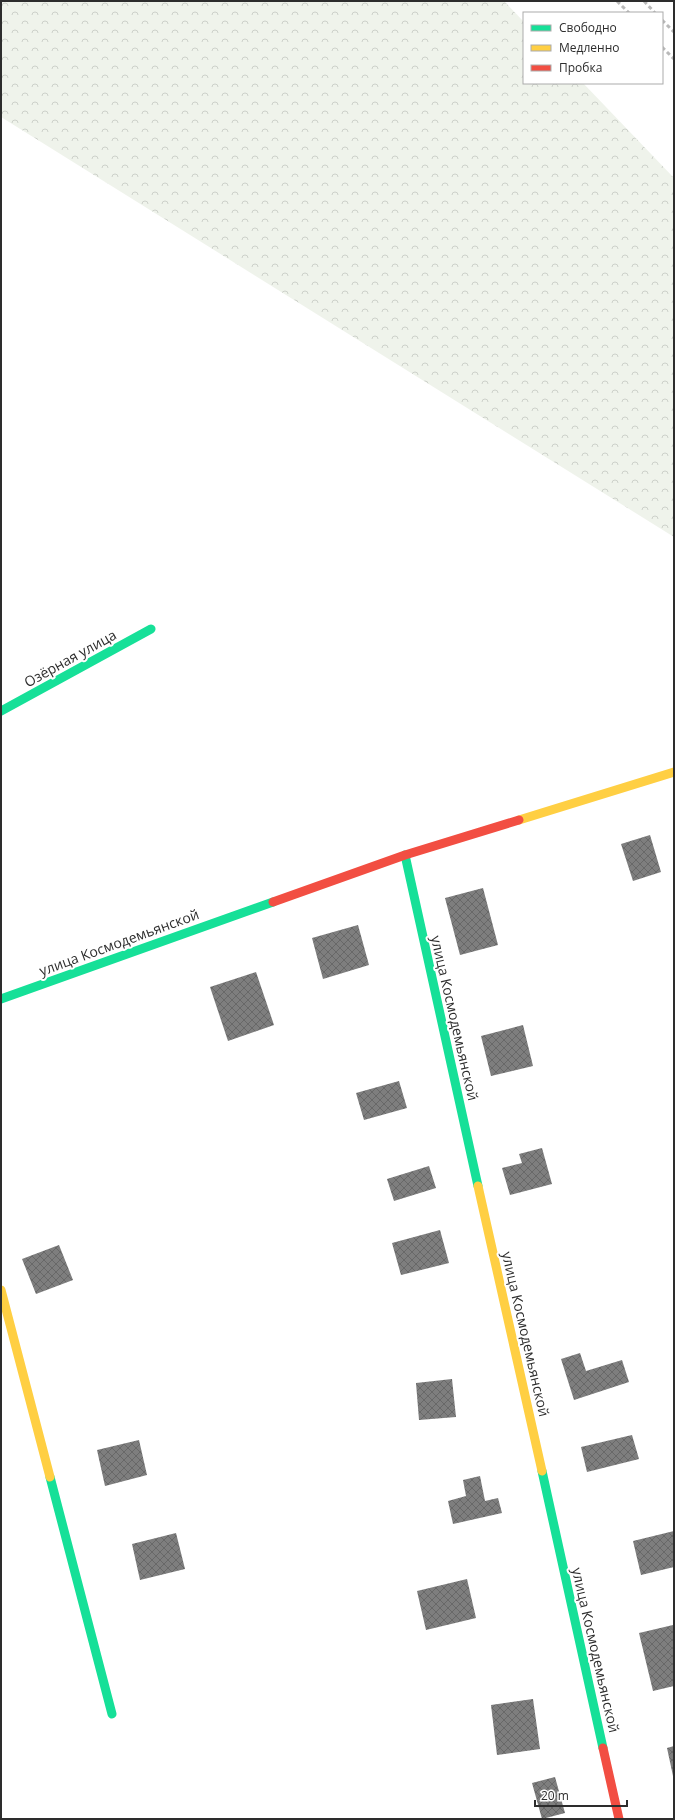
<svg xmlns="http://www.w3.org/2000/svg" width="675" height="1820" font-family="'Open Sans',sans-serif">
	<defs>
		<pattern id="forest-crowns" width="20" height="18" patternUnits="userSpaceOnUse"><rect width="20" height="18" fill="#eff3eb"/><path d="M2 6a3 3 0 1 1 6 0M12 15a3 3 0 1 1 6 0" fill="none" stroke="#cdd1ca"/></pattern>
		<pattern id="building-cross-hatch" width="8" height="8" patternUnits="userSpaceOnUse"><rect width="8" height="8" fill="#7e7e7e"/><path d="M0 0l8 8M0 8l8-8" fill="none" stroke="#686868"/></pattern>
	</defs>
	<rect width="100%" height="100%" fill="#fff"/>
	<path fill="url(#forest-crowns)" d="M1 1H504L524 22V83H583L674 178V537L1 117Z"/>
	<path fill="url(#building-cross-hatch)" d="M650 835 661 872 633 881 621 844Z
		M483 888 498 945 460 955 445 898Z
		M358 925 369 965 323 979 312 938Z
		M256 972 274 1025 228 1041 210 987Z
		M523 1025 533 1066 491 1076 481 1036Z
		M399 1081 407 1108 364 1120 356 1093Z
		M542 1148 552 1184 510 1195 502 1168 522 1163 519 1154Z
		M429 1166 436 1188 394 1201 387 1179Z
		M440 1230 449 1263 401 1275 392 1243Z
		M59 1245 73 1280 36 1294 22 1259Z
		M580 1353 586 1371 622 1360 629 1382 574 1400 561 1359Z
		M452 1379 456 1417 419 1420 416 1383Z
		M632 1435 639 1459 587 1472 581 1447Z
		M139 1440 147 1475 105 1486 97 1450Z
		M480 1476 485 1501 498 1498 502 1513 453 1524 448 1501 466 1496 463 1480Z
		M674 1531V1567L641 1575 633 1541Z
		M176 1533 185 1569 140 1580 132 1544Z
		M467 1579 476 1618 426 1630 417 1591Z
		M673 1625 674 1686 653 1691 639 1633Z
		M533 1699 540 1749 497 1755 491 1705Z
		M674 1746V1776H673L667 1748Z
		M555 1777 565 1813 542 1819 532 1783Z"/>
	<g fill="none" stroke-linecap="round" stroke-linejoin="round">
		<path stroke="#16e098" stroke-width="9" d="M1 711 151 629
			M405 855 478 1186
			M1 999 273 902
			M542 1471 603 1748
			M50 1477 112 1714"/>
		<path stroke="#ffcf43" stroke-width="9" d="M519 820 674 772
			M478 1186 542 1471
			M1 1290 50 1477"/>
		<path stroke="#f24e42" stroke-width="9" d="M273 902 405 855 519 820
			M603 1748 619 1819"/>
		<path stroke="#b9b9b9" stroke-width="3" stroke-dasharray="4 3" stroke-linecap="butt" d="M617 1 629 13
			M644 1 655 13
			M662 20 674 32
			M662 47 674 59"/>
	</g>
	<g text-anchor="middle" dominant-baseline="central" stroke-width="4" stroke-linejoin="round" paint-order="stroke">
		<g font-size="14" fill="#2d2d2d" stroke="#fff">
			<text transform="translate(70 658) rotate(-29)">Озёрная улица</text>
			<text transform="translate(119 942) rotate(-20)">улица Космодемьянской</text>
			<text transform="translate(455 1018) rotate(77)">улица Космодемьянской</text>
			<text transform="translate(526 1334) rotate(77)">улица Космодемьянской</text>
			<text transform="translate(596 1650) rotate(77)">улица Космодемьянской</text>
		</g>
	</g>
	<rect width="675" height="1820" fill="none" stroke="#2d2d2d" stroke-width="4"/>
	<rect x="523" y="12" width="140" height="72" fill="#ffffff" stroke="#ababab"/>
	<rect x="531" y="25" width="20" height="6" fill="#16e098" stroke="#ababab"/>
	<text x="559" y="32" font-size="12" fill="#2d2d2d">Свободно</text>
	<rect x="531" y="45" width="20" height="6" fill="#ffcf43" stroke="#ababab"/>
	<text x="559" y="52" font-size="12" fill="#2d2d2d">Медленно</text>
	<rect x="531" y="65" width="20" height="6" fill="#f24e42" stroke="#ababab"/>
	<text x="559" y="72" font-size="12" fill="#2d2d2d">Пробка</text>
	<path d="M535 1800v6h92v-6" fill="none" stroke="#2d2d2d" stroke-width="2"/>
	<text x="541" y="1800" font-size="12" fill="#2d2d2d" stroke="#ffffff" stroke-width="3" paint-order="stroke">20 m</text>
</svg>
